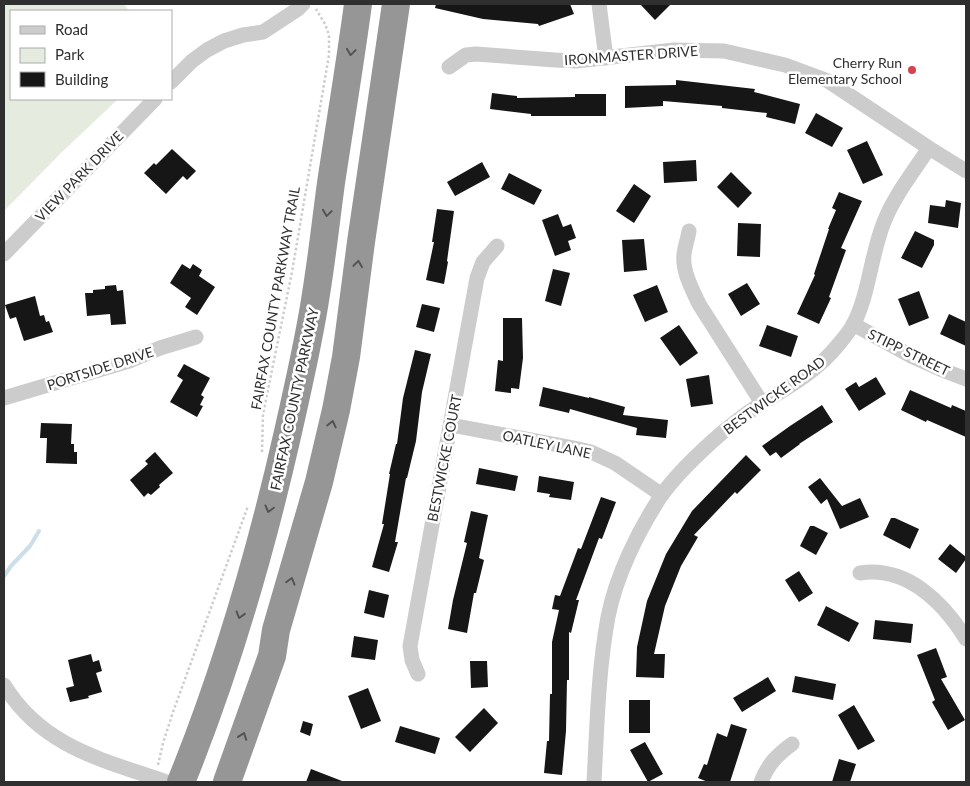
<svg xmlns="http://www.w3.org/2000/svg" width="970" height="786" font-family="Lato,sans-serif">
	<rect width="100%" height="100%" fill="#fff"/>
	<path fill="#e5ebde" d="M4 4H124L129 11H11V99H118L61 153 4 211Z"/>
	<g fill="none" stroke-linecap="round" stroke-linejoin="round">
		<path stroke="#ccdee9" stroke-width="4" d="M4 576 11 566 30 546 39 531"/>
	</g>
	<path fill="#161616" d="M436 4H570L574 14 539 26 538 24 483 19 435 8Z
		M640 4H671L655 20Z
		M676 80 755 89 754 92 800 104 795 124 766 117 767 113 722 108V106L663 101V106L625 108V86L676 85Z
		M492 93 517 96V98L575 97V94H606V116H531V114L490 109Z
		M816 113 843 128 832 147 805 133Z
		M867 141 883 175 863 184 847 150Z
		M172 149 196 171 187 180 183 176 166 194 144 173 154 163 156 165Z
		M696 160 697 181 664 183 663 162Z
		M482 162 490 177 455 196 447 182Z
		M731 172 752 193 738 208 717 187Z
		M509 173 542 190 534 205 501 189Z
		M634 184 651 196 634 223 616 211Z
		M839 192 862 201 841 248 846 250 829 297 831 298 819 324 797 314 815 275 814 274 829 229H828L836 210 832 208Z
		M946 200 961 203 958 228 928 223 930 205 945 207Z
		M437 209 454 211 447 261 448 262 444 284 426 280 434 242H432Z
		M558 214 563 227 571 224 576 238 568 241 571 250 555 256 542 220Z
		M738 223 761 224 760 257 737 256Z
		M915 231 934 240V245L922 268 901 258Z
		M644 239 647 270 624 272 622 240Z
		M182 264 190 269 193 264 202 270 199 276 215 287 197 315 185 307 191 298 170 283Z
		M553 269 570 273 561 306 545 301Z
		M747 283 760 304 741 316 728 294Z
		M116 285 117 291 123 290 126 324 111 325 110 314 87 316 85 293H93V290L105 289V286Z
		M657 285 668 312 645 322 633 295Z
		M919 291 929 318 909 326 898 299Z
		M35 296 40 316 44 315 46 322 49 321 53 332 24 341 16 317 10 319 5 305Z
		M422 304 440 308 434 332 416 327Z
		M949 314 966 322V346L940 334Z
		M503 318H522L523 358 519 389 511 388V393L495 391 498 360 503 361Z
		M679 325 698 353 680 366 660 338Z
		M767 325 798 336 791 357 759 346Z
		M415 350 431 354 422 392 416 441 407 478H406L395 542H398L389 572 372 567 384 524H382L390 474H389L396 444H397L403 398Z
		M184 364 210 378 201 395 204 397 200 405 203 406 197 417 170 402 183 380 177 376Z
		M709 375 713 404 691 407 686 379Z
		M876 377 886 394 859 411 845 389 856 382 859 387Z
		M543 387 589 398V397L625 407 623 415 668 420 666 438 636 435 637 428 570 409 569 413 539 406Z
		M910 390 951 408 952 405 966 411V437L927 420 926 422 901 410Z
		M822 405 833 422 799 444H800L781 458 776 452 770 456 762 446 790 426Z
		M41 423 72 424 71 444H74V452H77V464L46 463 47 438H40Z
		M155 452 173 473 159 485 160 487 151 495 148 493 144 497 130 480 148 464 145 461Z
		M746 455 761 470 737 494 735 492 694 535 698 537 681 566 665 606 654 654H665L664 678 636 677 637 647 647 601 666 554 692 511Z
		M479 468 518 476 515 491 476 484Z
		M539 476 574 482 571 500 549 497 550 494 537 492Z
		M820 478 842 506 860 498 869 517 840 529 827 499 821 504 808 487Z
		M601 497 616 502 602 539 599 538 576 600H579L571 633 569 632V680H567L566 731 562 775 544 773 547 741H549L550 694H552V642L559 610 552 609 555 595 560 596 578 548 581 549Z
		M471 511 488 515 479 558 484 560 476 593H474L467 633 448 629 453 600 467 543 464 542Z
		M891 518H895L919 529 910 549 883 535Z
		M810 526H814L828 533 816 555 800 546Z
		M950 544 966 557V559L956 573 938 559Z
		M799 571 813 593 799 602 785 580Z
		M369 590 389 595 384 618 364 613Z
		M826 606 859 623 849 642 817 625Z
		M875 620 913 624 911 643 873 639Z
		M354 636 378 640 375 660 351 657Z
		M936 648 947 677 941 679 965 720 948 730 932 702 935 700 917 655Z
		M91 654 93 662 99 660 102 671 96 673 102 692 88 696 89 698 70 702 66 688 74 686 68 660Z
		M470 661H487L488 687 471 688Z
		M795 676 836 684 833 700 792 692Z
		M768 677 776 691 742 712 733 698Z
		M368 688 381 721 361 729 348 696Z
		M629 700H650V733H629Z
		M854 705 875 741 858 750 838 715Z
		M484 708 498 723 470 752 455 737Z
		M303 721 313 724 310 736 300 732Z
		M731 724 747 729 730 782H708L698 778 704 764 707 765 717 733 727 737Z
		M400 726 440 738 435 754 395 742Z
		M645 742 663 774 648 782 630 750Z
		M839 759 856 764 850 782H832Z
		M311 769 342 781V782H306Z"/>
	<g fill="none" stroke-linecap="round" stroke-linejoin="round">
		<path stroke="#ccc" stroke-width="2.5" stroke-dasharray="2.5 2.5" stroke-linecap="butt" d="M262 452 263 414 292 272 329 55V35L325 24 316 9
			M158 765 163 743 173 712 248 506"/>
		<path stroke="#ccc" stroke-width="15" d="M599 4 606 58
			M449 67 466 55 476 54 555 60 576 61 674 50 724 51 785 65 828 81 929 148 966 171
			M171 82 192 61 207 50 224 41 243 35 263 32 298 9 303 4
			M689 231C688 238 685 246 684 254 682 271 692 289 699 304L762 403
			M4 254 155 99
			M853 324 911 356 940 369 966 379
			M4 398 129 361 160 348 196 337
			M451 425 574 448 591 452 615 463 662 495
			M860 573C907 566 943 602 966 639
			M418 674 412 660 410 646 477 278 483 262 497 246
			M4 685C42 747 103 760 167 782
			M594 782C597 727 598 671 608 617 616 576 638 531 661 496 678 472 702 450 724 431 737 421 750 410 764 402 792 385 817 371 838 345 844 338 850 331 854 323 869 294 871 254 884 222 894 196 914 171 929 148
			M761 782C768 764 777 755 792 744"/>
		<path stroke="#969696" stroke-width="28" d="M181 782C227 669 261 551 288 432 298 387 309 341 316 294 322 257 326 220 331 183 340 123 350 64 358 4
			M227 782 272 656 276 630 319 482 336 410 346 357 361 242 396 4"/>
	</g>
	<defs><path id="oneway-chevron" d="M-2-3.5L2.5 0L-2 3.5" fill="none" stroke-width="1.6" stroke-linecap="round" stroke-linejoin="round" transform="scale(1.25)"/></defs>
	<g stroke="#535353">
		<use href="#oneway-chevron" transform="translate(351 52) rotate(98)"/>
		<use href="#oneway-chevron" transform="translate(327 213) rotate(98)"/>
		<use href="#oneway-chevron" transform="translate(358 264) rotate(-82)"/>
		<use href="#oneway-chevron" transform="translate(332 424) rotate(-77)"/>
		<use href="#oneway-chevron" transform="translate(269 509) rotate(105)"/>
		<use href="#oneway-chevron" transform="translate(291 581) rotate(-74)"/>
		<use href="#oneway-chevron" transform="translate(240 615) rotate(107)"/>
		<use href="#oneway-chevron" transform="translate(243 736) rotate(-70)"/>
	</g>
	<circle fill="#d6424e" stroke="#fff" stroke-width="2" cx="912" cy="70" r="5"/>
	<g text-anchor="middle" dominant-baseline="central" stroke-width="5" stroke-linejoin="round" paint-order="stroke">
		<g font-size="14" fill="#2f2f2f" stroke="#fff">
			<text transform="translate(631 55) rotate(-4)">IRONMASTER DRIVE</text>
			<text transform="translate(79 176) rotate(-46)">VIEW PARK DRIVE</text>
			<text transform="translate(275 298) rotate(-80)">FAIRFAX COUNTY PARKWAY TRAIL</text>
			<text transform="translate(909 352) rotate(26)">STIPP STREET</text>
			<text transform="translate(100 368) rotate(-18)">PORTSIDE DRIVE</text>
			<text transform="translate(774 395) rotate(-36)">BESTWICKE ROAD</text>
			<text transform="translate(294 399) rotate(-78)">FAIRFAX COUNTY PARKWAY</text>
			<text transform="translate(547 444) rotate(12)">OATLEY LANE</text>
			<text transform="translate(444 458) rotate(-79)">BESTWICKE COURT</text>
		</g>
		<g font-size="14" fill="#2f2f2f" stroke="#fff" text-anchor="end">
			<text x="902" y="62">Cherry Run<tspan x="902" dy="16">Elementary School</tspan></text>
		</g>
	</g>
	<rect width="970" height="786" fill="none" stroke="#2f2f2f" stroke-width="10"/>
	<rect x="10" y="10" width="162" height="90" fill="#ffffff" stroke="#acacac"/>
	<rect x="20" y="26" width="25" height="8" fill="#cccccc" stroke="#acacac"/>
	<text x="55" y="35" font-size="15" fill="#2f2f2f">Road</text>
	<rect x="20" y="48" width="25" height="15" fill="#e5ebde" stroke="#acacac"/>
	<text x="55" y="60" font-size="15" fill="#2f2f2f">Park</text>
	<rect x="20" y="72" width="25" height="15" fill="#161616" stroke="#acacac"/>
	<text x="55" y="85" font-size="15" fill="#2f2f2f">Building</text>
</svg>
